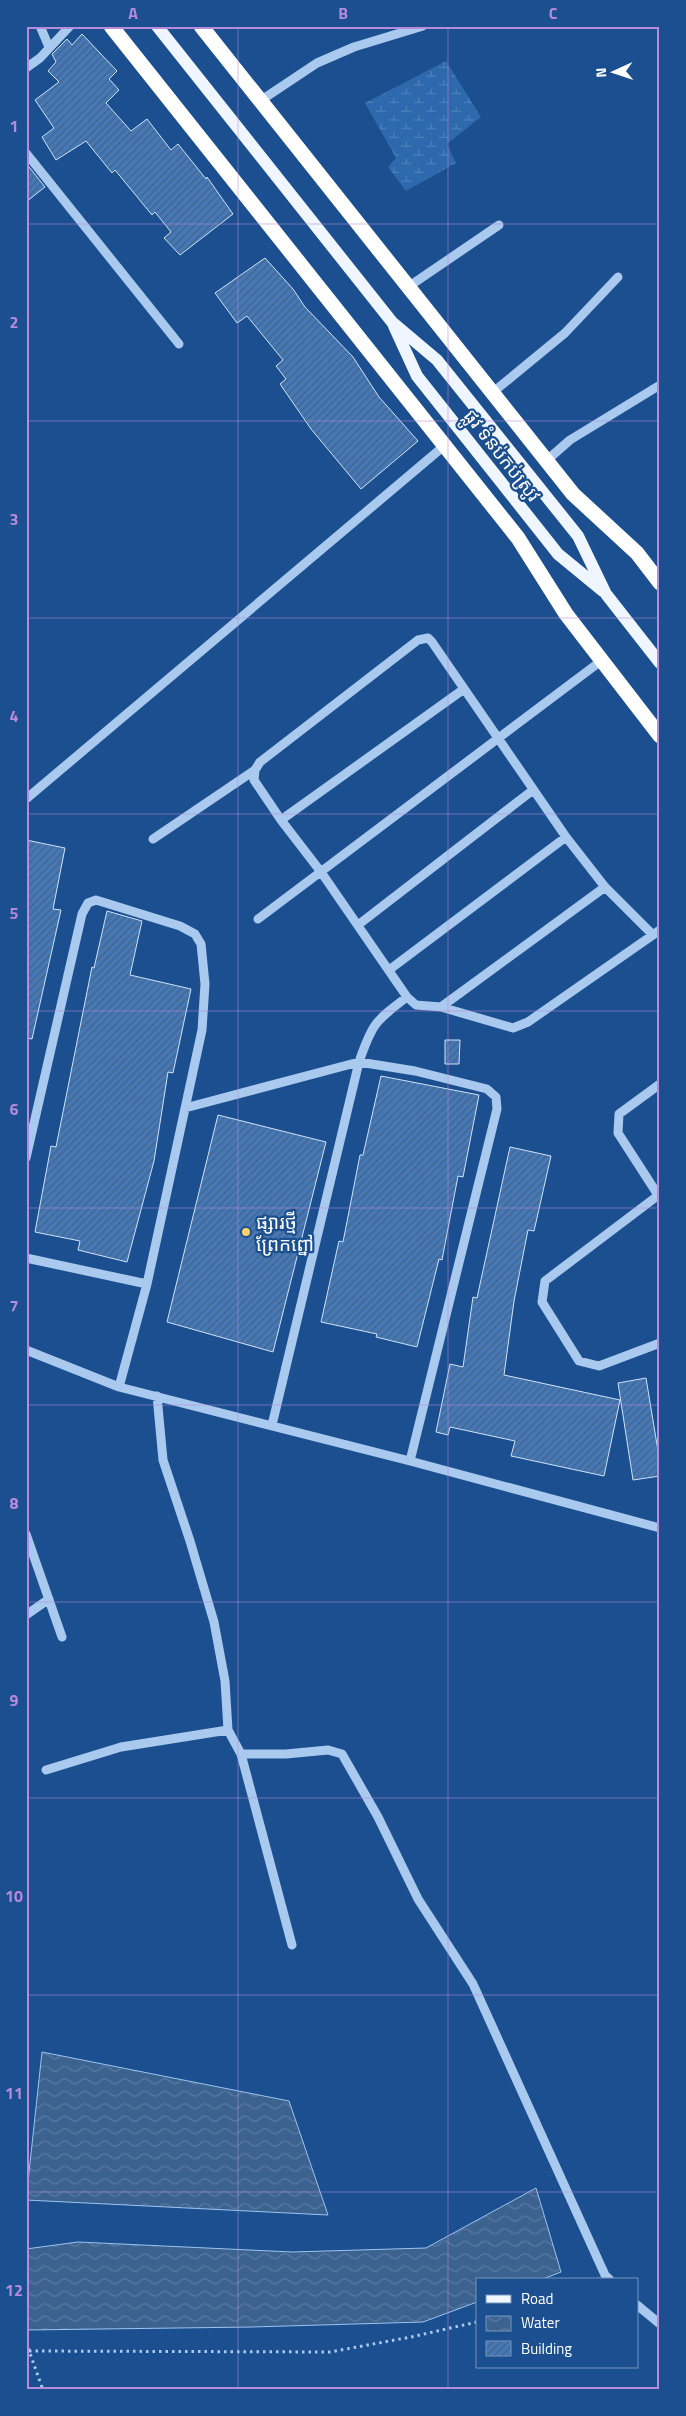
<svg xmlns="http://www.w3.org/2000/svg" width="686" height="2416" font-family="'Titillium Web','Noto Sans Khmer',sans-serif">
	<defs>
		<pattern id="wetland-marsh" width="20" height="14" patternUnits="userSpaceOnUse" patternTransform="scale(1.25)"><rect width="20" height="14" fill="#2e69ad"/><path d="M1 5h8M5 5V1M11 12h8M15 12V8" fill="none" stroke="#4d80b9"/></pattern>
		<pattern id="water-waves" width="16" height="10" patternUnits="userSpaceOnUse" patternTransform="scale(1.25)"><rect width="16" height="10" fill="#3c6290"/><path d="M0 5q4-4 8 0t8 0" fill="none" stroke="#597aa1"/></pattern>
		<pattern id="building-hatch" width="6" height="6" patternUnits="userSpaceOnUse" patternTransform="scale(1.25)"><rect width="6" height="6" fill="#4478b7"/><path d="M-1 1l2-2M0 6l6-6M5 7l2-2" fill="none" stroke="#486282"/></pattern>
	</defs>
	<rect width="100%" height="100%" fill="#1b4f8f"/>
	<path fill="url(#wetland-marsh)" d="M446 61 481 117 447 144 456 163 406 191 388 167 396 158 365 103Z"/>
	<path fill="url(#water-waves)" stroke="#9cc4f0" d="M42 2052 289 2101 328 2215 26 2200Z
		M536 2188 561 2272 540 2280H477V2302L423 2322 252 2327 26 2330V2249L78 2242 292 2252 426 2248Z"/>
	<path fill="url(#building-hatch)" stroke="#cfe3fa" d="M82 34 117 71 109 79 119 90 106 103 131 131 147 119 171 150 178 144 206 179 207 177 233 214 180 255 164 238 171 232 155 212 152 215 115 170 112 173 86 141 56 160 42 137 54 128 35 100 59 82 48 71 56 62 52 54 67 39 72 45Z
		M26 163 45 187 26 202Z
		M265 258 293 289 305 307 353 357 379 397 418 441 361 489 311 429 280 384 286 379 276 366 283 360 247 316 237 323 215 293Z
		M26 840 65 848 53 909 61 910 32 1039 26 1038Z
		M107 911 142 921 130 975 191 989 173 1073 168 1072 154 1161 127 1262 78 1250 80 1241 35 1232 51 1146 56 1147 92 967 94 968Z
		M445 1040H460L459 1064H445Z
		M381 1076 479 1095 463 1177 458 1176 442 1260 439 1259 417 1347 376 1337 377 1334 321 1322 339 1241 343 1242 360 1155H363Z
		M218 1115 326 1142 273 1352 167 1322Z
		M510 1147 551 1156 534 1231 528 1230 514 1301 504 1375 620 1400 604 1476 511 1456 515 1441 450 1427 448 1435 436 1432 450 1364 463 1367 473 1297 477 1298Z
		M646 1378 660 1463V1476L633 1480 618 1383Z"/>
	<g fill="none" stroke-linecap="round" stroke-linejoin="round">
		<path stroke="#a9c9ee" stroke-width="3" stroke-dasharray="2.5 4" stroke-linecap="butt" d="M26 2342 43 2390
			M29 2351 330 2352 411 2337 477 2322"/>
		<path stroke="#a9c9ee" stroke-width="9" d="M40 26 49 47
			M26 68 40 58 70 26
			M260 101 317 63 354 47 423 26
			M26 153 179 344
			M408 287 499 225
			M492 393 565 333 618 277
			M546 461 570 440 660 385
			M26 799 444 446
			M281 820 464 689
			M153 839 255 770
			M605 887 441 1007 416 1005 407 997 321 872 281 820 254 780 255 770 260 762 418 640 428 638 432 642 566 837 605 887 653 935
			M258 919 601 661
			M358 925 533 790
			M389 970 566 837
			M441 1007 513 1028 528 1022 660 930
			M185 1108 359 1062 415 1071 487 1089 496 1097 497 1109 410 1461
			M26 1158 82 914 88 903 96 900 180 926 195 934 201 944 205 984 202 1030 147 1284 119 1387
			M660 1194 545 1281 542 1302 579 1361 599 1366 660 1343
			M658 1195 618 1133 619 1114 660 1084
			M26 1258 147 1284
			M26 1350 119 1387 410 1461 660 1528
			M157 1396 163 1460 190 1541 214 1622 225 1681 228 1730 241 1754H286L328 1750 342 1754 378 1817 418 1899 473 1984 605 2275 610 2280
			M272 1425 359 1062C372 1024 375 1021 407 997
			M26 1534 62 1637
			M26 1615 49 1599
			M241 1754 292 1945
			M46 1770 121 1747 228 1730
			M637 2305 660 2324"/>
		<path stroke="#f0f6ff" stroke-width="12" d="M157 26 392 322 437 360 578 536 606 594 660 663
			M394 326 417 376 558 554 603 591"/>
		<path stroke="#fff" stroke-width="15" d="M111 26 518 538 566 614 660 736
			M201 26 573 494 637 553 660 583"/>
	</g>
	<path fill="none" stroke="#b68bdc" stroke-width="1" stroke-opacity="0.55" d="M238 26V2390M448 26V2390M26 224H660M26 421H660M26 618H660M26 814H660M26 1011H660M26 1208H660M26 1405H660M26 1602H660M26 1798H660M26 1995H660M26 2192H660"/>
	<circle fill="#ffd166" stroke="#1b4f8f" stroke-width="2" cx="246" cy="1232" r="5"/>
	<g text-anchor="middle" dominant-baseline="central" stroke-width="4.5" stroke-linejoin="round" paint-order="stroke">
		<g font-size="19" fill="#fff" stroke="#1b4f8f">
			<text transform="translate(503 455) rotate(52)">ផ្លូវ ទំនប់កប់ស្រូវ</text>
		</g>
		<g font-size="19" fill="#fff" stroke="#1b4f8f" text-anchor="start">
			<text x="256" y="1221">ផ្សារថ្មី<tspan x="256" dy="22">ព្រែកព្នៅ</tspan></text>
		</g>
	</g>
	<rect width="686" height="2416" fill="none" stroke="#1b4f8f" stroke-width="55"/>
	<rect x="476" y="2278" width="162" height="90" fill="#1b4f8f" stroke="#7695bc"/>
	<rect x="486" y="2295" width="25" height="8" fill="#f0f6ff" stroke="#7695bc"/>
	<text x="521" y="2304" font-size="15" fill="#ffffff">Road</text>
	<rect x="486" y="2316" width="25" height="15" fill="url(#water-waves)" stroke="#7695bc"/>
	<text x="521" y="2328" font-size="15" fill="#ffffff">Water</text>
	<rect x="486" y="2341" width="25" height="15" fill="url(#building-hatch)" stroke="#7695bc"/>
	<text x="521" y="2354" font-size="15" fill="#ffffff">Building</text>
	<g transform="translate(614 72) rotate(267)" stroke="#1b4f8f" stroke-width="4" paint-order="stroke">
	<path d="M0-4L9 19L0 12L-9 19Z" fill="#ffffff"/>
	<text y="-8" font-size="14" font-weight="bold" text-anchor="middle" fill="#ffffff">N</text>
	</g>
	<rect x="28" y="28" width="630" height="2360" fill="none" stroke="#b68bdc" stroke-width="2"/>
	<g font-size="16" text-anchor="middle" font-weight="bold" fill="#b68bdc">
		<text x="133" y="19">A</text>
		<text x="343" y="19">B</text>
		<text x="553" y="19">C</text>
		<text x="14" y="132">1</text>
		<text x="14" y="328">2</text>
		<text x="14" y="525">3</text>
		<text x="14" y="722">4</text>
		<text x="14" y="919">5</text>
		<text x="14" y="1115">6</text>
		<text x="14" y="1312">7</text>
		<text x="14" y="1509">8</text>
		<text x="14" y="1706">9</text>
		<text x="14" y="1902">10</text>
		<text x="14" y="2099">11</text>
		<text x="14" y="2296">12</text>
	</g>
</svg>
